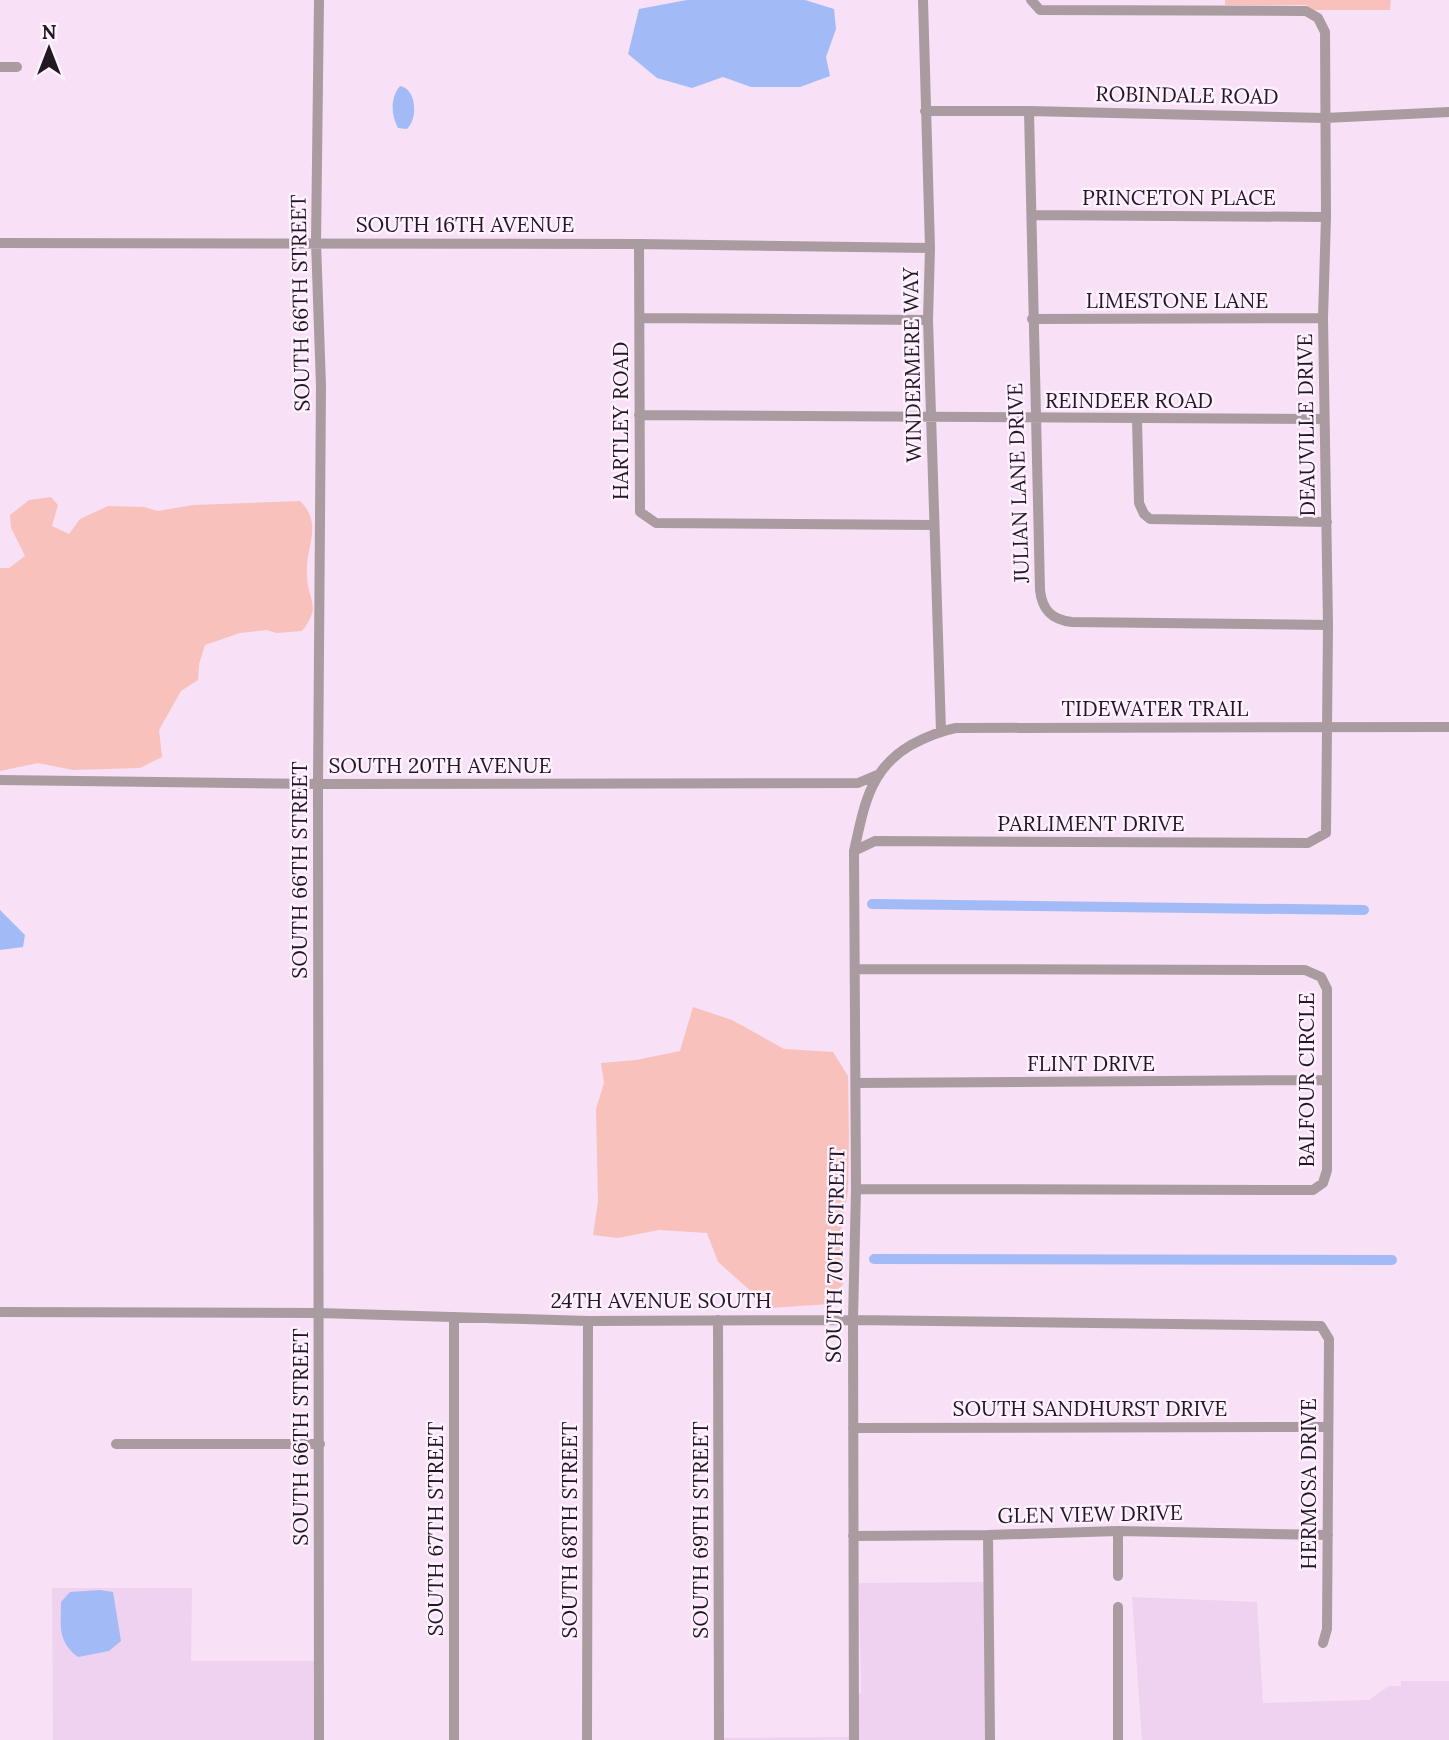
<svg xmlns="http://www.w3.org/2000/svg" width="1449" height="1740" font-family="Lora,serif">
	<rect width="100%" height="100%" fill="#f8e0f7"/>
	<path fill="#efd2ef" d="M984 1582 986 1740H858V1694L861 1693 859 1583Z
		M52 1588H192L191 1661H316L314 1740H53Z
		M1132 1597 1257 1602 1263 1703 1369 1700 1389 1686H1401V1681H1449V1740H1142Z
		M852 1737V1740H719V1738Z"/>
	<path fill="#f8c1bb" d="M1225 0H1391L1390 10H1314L1306 5H1225Z
		M51 497 58 505 52 526 69 534 80 519 108 506 144 507 158 511 193 505 300 501C324 525 305 546 307 574 307 602 323 604 302 631L277 633 266 630 240 633 205 645 199 664 198 680 181 691 159 730 162 757 140 768 73 770 38 763 0 771V568H9L25 556 11 528 10 515 29 500Z
		M693 1007 732 1020 784 1049 833 1052 848 1076 849 1136 848 1191 840 1238 843 1284 829 1304 770 1308 718 1262 707 1233 659 1230 618 1238 593 1235 598 1202 596 1109 604 1083 601 1063 636 1060 680 1051Z"/>
	<path fill="#a2bbf7" d="M687 0H805L834 9 836 29 826 57 830 76 800 87H751L723 77 692 88 657 78 628 54 639 9Z
		M400 86C417 89 418 119 407 129L398 128C391 115 390 98 400 86Z
		M0 910 25 935 23 947 0 950Z
		M100 1590 113 1592 121 1641 109 1651 78 1657C57 1641 61 1626 61 1602L70 1592Z"/>
	<g fill="none" stroke-linecap="round" stroke-linejoin="round">
		<path stroke="#a2bbf7" stroke-width="10" d="M872 904 1364 910
			M874 1259 1392 1260"/>
		<path stroke="#a99b9f" stroke-width="10" d="M923 0 930 248 928 320 941 731
			M0 67H17
			M925 111H1029L1325 118 1449 112
			M1029 111 1040 590C1042 610 1052 620 1072 622L1328 625
			M1032 215 1326 217
			M0 243 639 244 930 248
			M639 244 640 512 656 523 934 525
			M640 318 928 320
			M1032 319 1323 318
			M639 415 1324 419
			M1137 419 1139 503 1144 514 1150 519 1327 522
			M0 780 318 784 858 783 877 775
			M854 851 875 841 1308 843 1326 833 1328 625 1323 318 1326 217 1325 32 1318 18 1306 11 1040 10 1031 0
			M856 969 1305 970 1321 977 1327 989V1170L1323 1183 1313 1190 856 1189
			M856 1083 1327 1080
			M0 1312 319 1313 588 1321 853 1320 1321 1326 1329 1339 1327 1629 1323 1643
			M454 1317V1740
			M718 1320 719 1740
			M853 1428 1328 1427
			M116 1444H320
			M988 1535 990 1740
			M853 1536 988 1535 1118 1531 1328 1535
			M1118 1576V1531
			M319 1740 318 784 321 386 316 242 319 0
			M587 1740 588 1321
			M854 1740 853 1320 856 1189 854 851C864 807 869 769 911 745 926 737 939 731 956 728L1449 727
			M1118 1740V1607"/>
	</g>
	<g text-anchor="middle" dominant-baseline="central" stroke-width="5" stroke-linejoin="round" paint-order="stroke">
		<g font-size="21" fill="#211821" stroke="#fff1ff">
			<text transform="translate(1187 95) rotate(1)">ROBINDALE ROAD</text>
			<text x="1179" y="197">PRINCETON PLACE</text>
			<text x="465" y="224">SOUTH 16TH AVENUE</text>
			<text x="1177" y="300">LIMESTONE LANE</text>
			<text transform="translate(300 303) rotate(-91)">SOUTH 66TH STREET</text>
			<text transform="translate(912 365) rotate(-91)">WINDERMERE WAY</text>
			<text x="1129" y="400">REINDEER ROAD</text>
			<text transform="translate(620 421) rotate(-90)">HARTLEY ROAD</text>
			<text transform="translate(1306 425) rotate(-91)">DEAUVILLE DRIVE</text>
			<text transform="translate(1018 483) rotate(-92)">JULIAN LANE DRIVE</text>
			<text x="1155" y="708">TIDEWATER TRAIL</text>
			<text x="440" y="765">SOUTH 20TH AVENUE</text>
			<text x="1091" y="823">PARLIMENT DRIVE</text>
			<text transform="translate(299 870) rotate(-90)">SOUTH 66TH STREET</text>
			<text x="1091" y="1063">FLINT DRIVE</text>
			<text transform="translate(1306 1080) rotate(-90)">BALFOUR CIRCLE</text>
			<text transform="translate(835 1255) rotate(-89)">SOUTH 70TH STREET</text>
			<text x="661" y="1300">24TH AVENUE SOUTH</text>
			<text x="1090" y="1408">SOUTH SANDHURST DRIVE</text>
			<text transform="translate(300 1437) rotate(-90)">SOUTH 66TH STREET</text>
			<text transform="translate(1308 1484) rotate(-90)">HERMOSA DRIVE</text>
			<text transform="translate(1090 1514) rotate(-1)">GLEN VIEW DRIVE</text>
			<text transform="translate(435 1529) rotate(-90)">SOUTH 67TH STREET</text>
			<text transform="translate(569 1530) rotate(-90)">SOUTH 68TH STREET</text>
			<text transform="translate(700 1530) rotate(-90)">SOUTH 69TH STREET</text>
		</g>
	</g>
	<g transform="translate(49 49)" stroke="#fff1ff" stroke-width="5" paint-order="stroke">
	<path d="M0-5L12 26L0 18L-12 26Z" fill="#211821"/>
	<text y="-10" font-size="19" font-weight="bold" text-anchor="middle" fill="#211821">N</text>
	</g>
</svg>
